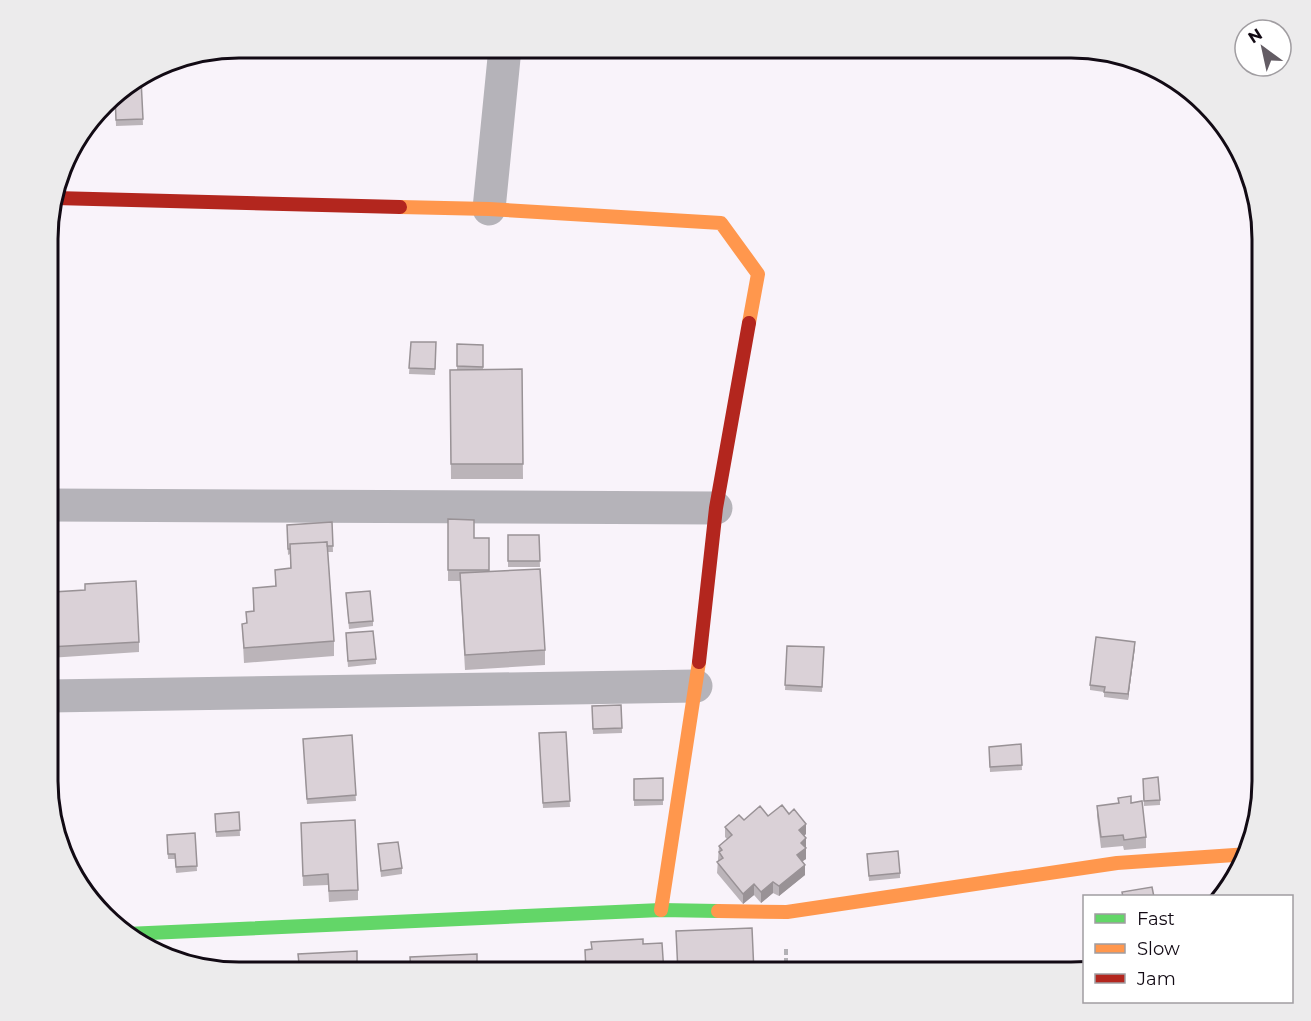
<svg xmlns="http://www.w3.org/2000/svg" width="1311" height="1021" font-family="Montserrat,sans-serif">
	<rect width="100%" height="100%" fill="#f9f3fa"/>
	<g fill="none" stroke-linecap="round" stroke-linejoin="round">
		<path stroke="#b3b1b6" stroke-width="4" stroke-dasharray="6 3" stroke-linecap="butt" d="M786 973V947"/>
		<path stroke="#b5b3b9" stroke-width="33" d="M489 209 505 48
			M49 505 716 508
			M49 696 696 686"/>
		<path stroke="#63d668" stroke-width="14" d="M126 934 661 910 718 911"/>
		<path stroke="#ff974d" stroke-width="14" d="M400 207 489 209 721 223 758 274 749 323
			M661 910 699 662
			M718 911 787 912 1117 863 1249 854"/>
		<path stroke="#b3261e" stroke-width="14" d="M55 198 400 207
			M699 662 716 508 749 323"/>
	</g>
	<path fill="#bbb4b9" d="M141 79 143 125 116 126 115 94Z
		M411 342H436L435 375 409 374Z
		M457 344 483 345V370L522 369 523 479H451L450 370H457Z
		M448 519 474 538H489V572L545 650V665L465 670 460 581H448Z
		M332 522 333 552H328L334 641V656L244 663 242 624H246V612H253V588L275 586V570L290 568V554L288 555 287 525Z
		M508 535H539L540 567H508Z
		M53 592 139 642V652L49 658V621H54Z
		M346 593 373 621V626L349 629Z
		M346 638 376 659V664L348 667Z
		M787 646 824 647 822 692 785 690Z
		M1135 647 1128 700 1104 697V692L1090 690V685Z
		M621 705 622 733 593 734 592 706Z
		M566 732 570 807 543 808 539 733Z
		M352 735 356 801 307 804 303 739Z
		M1021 744 1022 770 990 772 989 753Z
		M663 778V805L634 806V779Z
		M1143 784 1160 800V805L1144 806Z
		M1118 798 1131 803 1146 837V848L1124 850 1123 846 1101 848 1097 816V806L1118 803Z
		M239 812 240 836 216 837 215 814Z
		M768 816 806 834 804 836 806 838V859L802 861 805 875 779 896 773 893 761 903 754 895 743 904 717 873 719 846 727 839 725 837V827L744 820Z
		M301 823 358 890V900L329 902 328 885 303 886Z
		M195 833 197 871 176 873 175 859H168L167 835Z
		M378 844 402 868V874L381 877Z
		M867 854 900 873V878L869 881Z"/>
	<path fill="#999296" d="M1135 642V647L1128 700V694Z
		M806 824V834L799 840V830Z
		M806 838V859L797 865V855L801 843Z
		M805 865V875L779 896V886Z
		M773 882V893L761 903V892Z
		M754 884V895L743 904V894Z"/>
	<path fill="#dad1d7" stroke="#999296" stroke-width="1.5" d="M141 79 143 119 116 120 115 94Z
		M411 342H436L435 369 409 368Z
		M457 344 483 345V367L457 366Z
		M522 369 523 464H451L450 370Z
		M448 519 474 520V538H489V570H448Z
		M332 522 333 546H327V542L290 544V549H288L287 525Z
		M508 535H539L540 561H508Z
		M327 542 334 641 244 648 242 624 247 623 246 612 254 611 253 588 276 586 275 570 291 568 290 544Z
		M540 569 545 650 465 655 460 573Z
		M136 581 139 642 49 647V621H54L53 592 85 590V584Z
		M370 591 373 621 349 623 346 593Z
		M373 631 376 659 348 661 346 633Z
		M1096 637 1135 642 1128 694 1104 692 1105 687 1090 685Z
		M787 646 824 647 822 687 785 685Z
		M621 705 622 728 593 729 592 706Z
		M566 732 570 801 543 803 539 733Z
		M352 735 356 795 307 799 303 739Z
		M1021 744 1022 765 990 767 989 747Z
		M1158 777 1160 800 1144 801 1143 779Z
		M663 778V800H634V779Z
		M1131 796V803L1142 801 1146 837 1124 840 1123 835 1101 837 1097 806 1119 803 1118 798Z
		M782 805 789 814 794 809 806 824 799 830 806 838 801 843 806 848 797 855 805 865 779 886 773 882 761 892 754 884 743 894 717 862 723 858 719 852 722 850 719 846 732 835 725 827 739 815 744 820 760 806 768 816Z
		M239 812 240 830 216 832 215 814Z
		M355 820 358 890 329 891 328 874 303 876 301 823Z
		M195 833 197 866 176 867 175 854H168L167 835Z
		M398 842 402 868 381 871 378 844Z
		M898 851 900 873 869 876 867 854Z
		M1152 887 1154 897H1123L1122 892Z
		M752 928 754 973H678L676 931Z
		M643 939V944L662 943 664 973H591V971H586L585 950 592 949 591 942Z
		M357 951V973H300L298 954Z
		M477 954V973H411L410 957Z"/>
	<path d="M0 0H1311V1021H0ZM239 58H1071A181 181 0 0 1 1252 239V781A181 181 0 0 1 1071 962H239A181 181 0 0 1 58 781V239A181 181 0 0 1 239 58Z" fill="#ecebec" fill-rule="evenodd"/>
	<path fill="none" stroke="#120a14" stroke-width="3" d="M239 58H1071A181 181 0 0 1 1252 239V781A181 181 0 0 1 1071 962H239A181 181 0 0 1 58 781V239A181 181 0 0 1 239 58Z"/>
	<rect x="1083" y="895" width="210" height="108" fill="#ffffff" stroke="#a09da1" stroke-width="1.5"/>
	<rect x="1095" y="914" width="30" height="9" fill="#63d668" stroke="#a09da1" stroke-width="1.5"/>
	<text x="1137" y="925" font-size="18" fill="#120a14">Fast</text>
	<rect x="1095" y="944" width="30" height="9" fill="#ff974d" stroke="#a09da1" stroke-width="1.5"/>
	<text x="1137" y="955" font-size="18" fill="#120a14">Slow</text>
	<rect x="1095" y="974" width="30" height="9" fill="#b3261e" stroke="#a09da1" stroke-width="1.5"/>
	<text x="1137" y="985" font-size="18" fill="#120a14">Jam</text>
	<g transform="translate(1263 48) rotate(327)"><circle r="28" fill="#ffffff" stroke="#a09da1" stroke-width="1.5"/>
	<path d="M0-4.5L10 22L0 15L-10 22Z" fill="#635c64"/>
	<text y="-9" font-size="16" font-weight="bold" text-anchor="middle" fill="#120a14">N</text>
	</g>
</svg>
